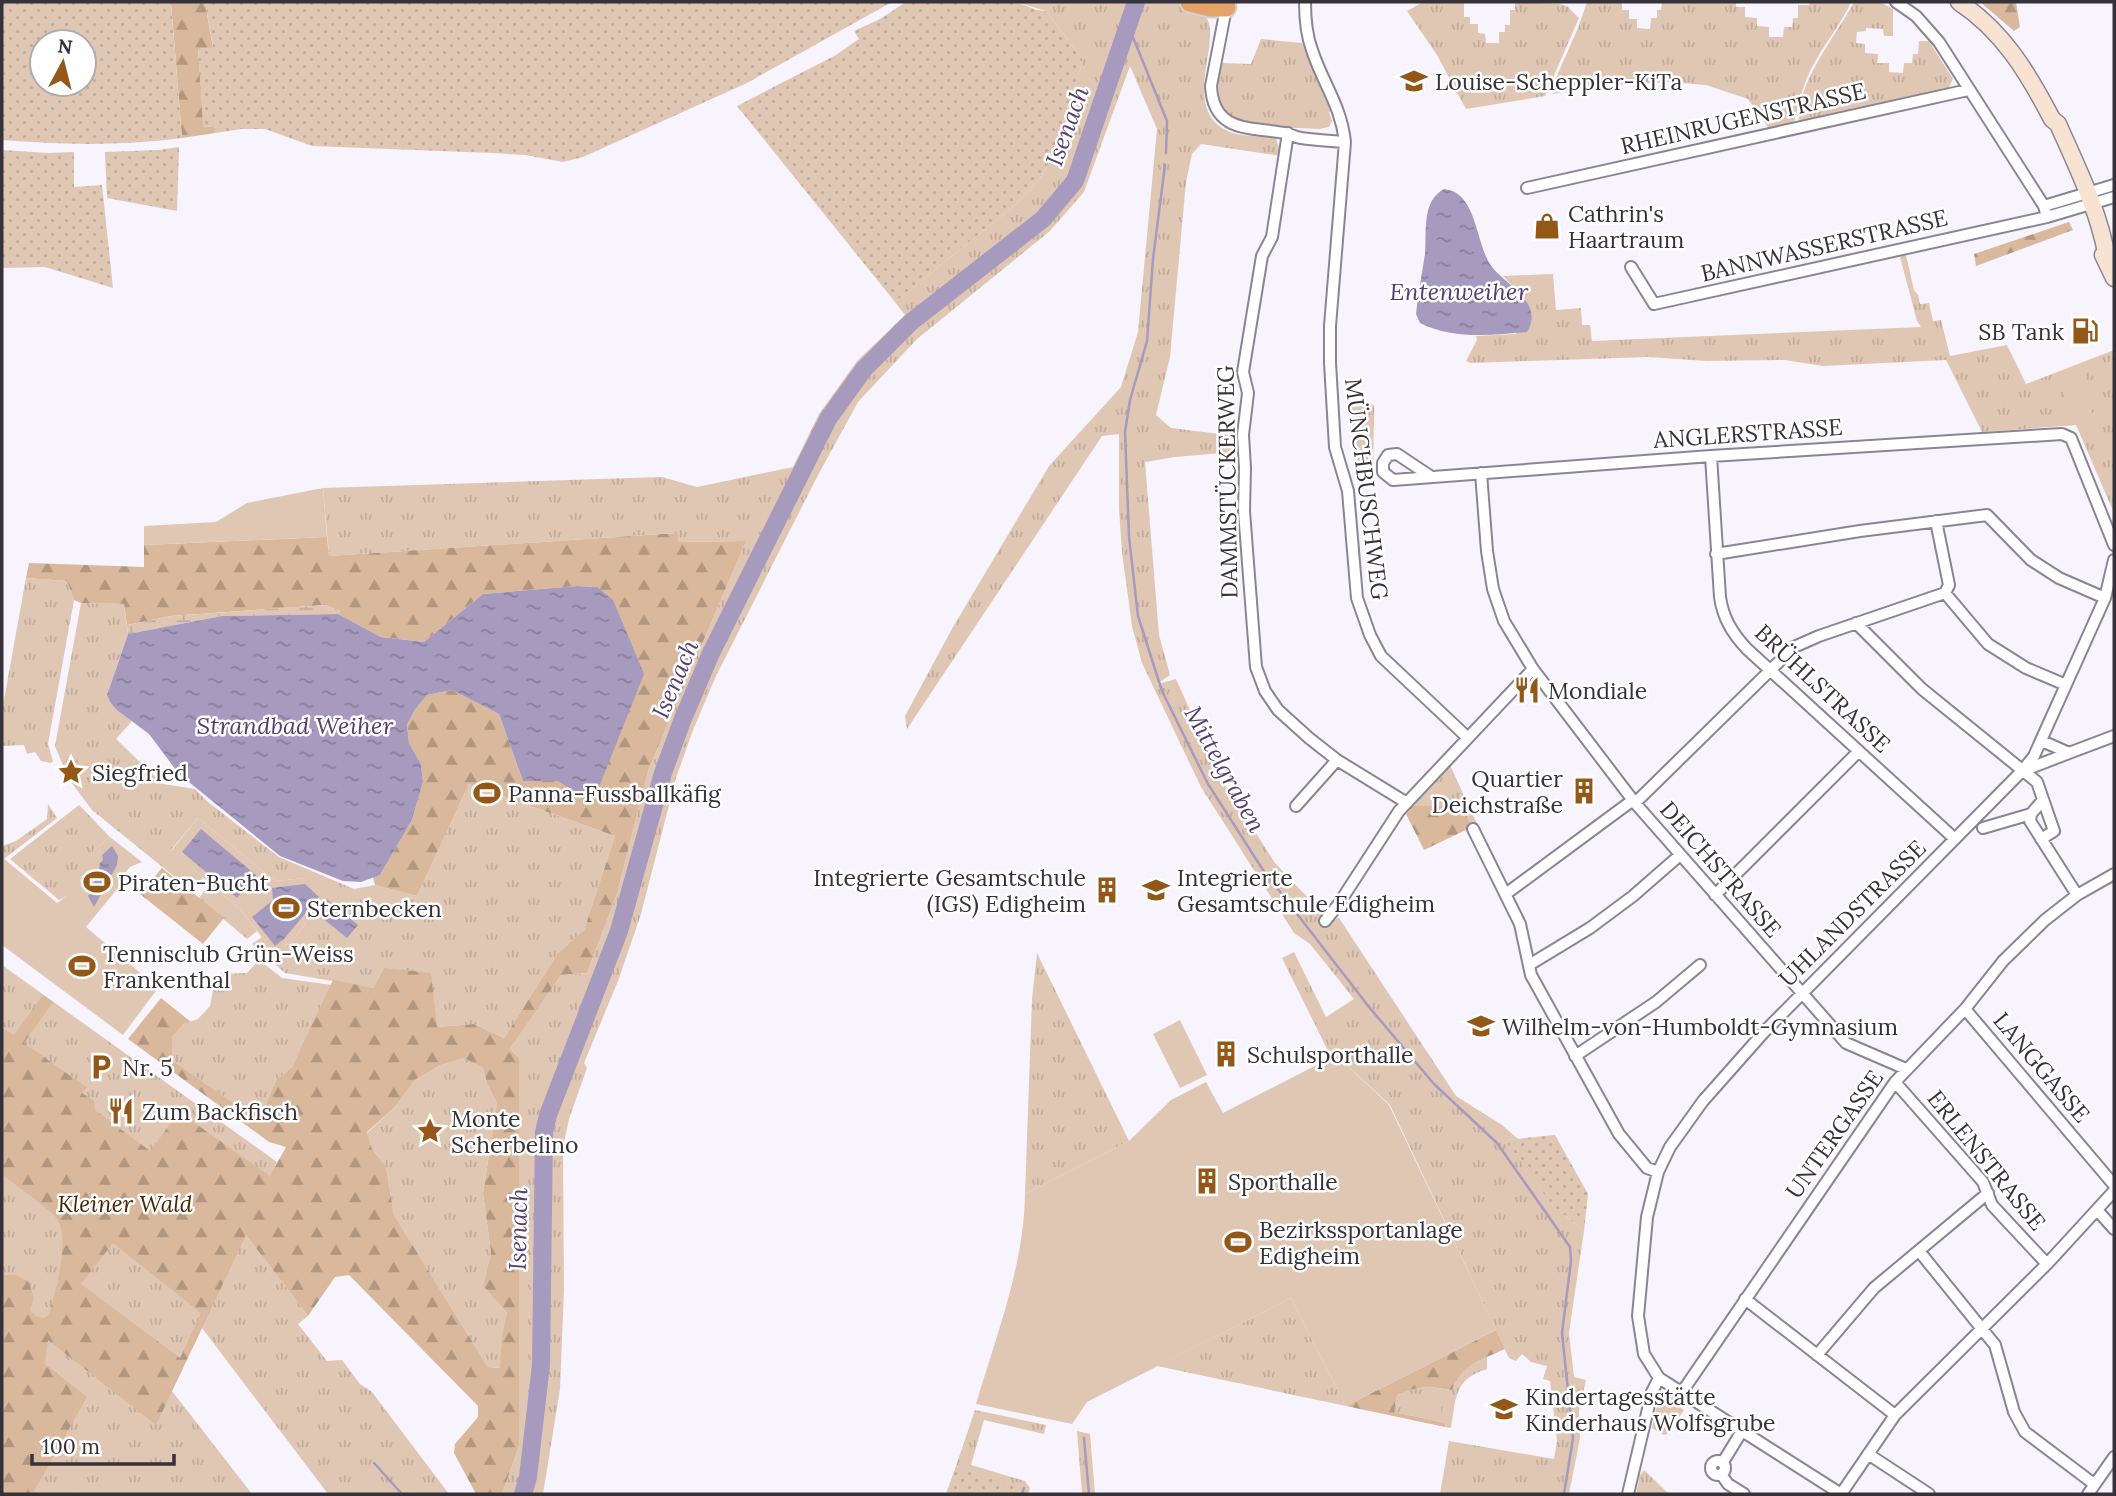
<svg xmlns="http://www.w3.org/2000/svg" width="2116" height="1496" font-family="Lora,serif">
	<defs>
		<pattern id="grass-tufts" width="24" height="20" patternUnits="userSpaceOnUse" patternTransform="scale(1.75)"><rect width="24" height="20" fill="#e0c7b3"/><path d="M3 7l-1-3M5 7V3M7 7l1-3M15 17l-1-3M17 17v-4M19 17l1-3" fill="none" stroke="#c1ab9b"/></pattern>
		<pattern id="forest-firs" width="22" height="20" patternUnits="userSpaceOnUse" patternTransform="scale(1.75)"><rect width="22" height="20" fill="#d9b89c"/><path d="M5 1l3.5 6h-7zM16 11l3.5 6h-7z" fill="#b19680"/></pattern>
		<pattern id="wetland-marsh" width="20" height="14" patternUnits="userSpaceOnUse" patternTransform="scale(1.75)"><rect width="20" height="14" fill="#e0c7b3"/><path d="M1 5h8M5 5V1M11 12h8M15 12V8" fill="none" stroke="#c1ab9b"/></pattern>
		<pattern id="garden-dots" width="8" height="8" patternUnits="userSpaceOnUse" patternTransform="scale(1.75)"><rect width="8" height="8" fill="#e0c7b3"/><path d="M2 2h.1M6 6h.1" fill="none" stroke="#c1ab9b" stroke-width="1.8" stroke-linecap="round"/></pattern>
		<pattern id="water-ripples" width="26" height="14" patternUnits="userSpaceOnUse" patternTransform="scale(1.75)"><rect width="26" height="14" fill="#a69abe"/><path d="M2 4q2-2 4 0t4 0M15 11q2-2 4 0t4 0" fill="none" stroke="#887e9b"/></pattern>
	</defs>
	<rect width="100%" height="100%" fill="#f7f4fe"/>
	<path fill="url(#grass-tufts)" d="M1016 2H1183C1191 6 1202 10 1206 17 1212 26 1210 38 1209 49 1204 79 1194 120 1233 133 1246 137 1263 136 1276 138L1281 156 1201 144 1192 154 1186 182 1170 357 1156 415 1171 428 1228 435 1234 452 1175 457 1145 462 1159 635 1170 675 1155 685 1176 679 1220 777 1275 863 1330 921 1339 918 1456 1096 1502 1125 1518 1139 1506 1140 1551 1204 1584 1231 1569 1333 1574 1377 1586 1380 1579 1411 1580 1438 1569 1494H1440L1449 1441 1554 1459 1557 1441 1550 1381 1543 1379 1547 1366 1531 1362 1522 1354 1516 1361 1509 1358 1390 1105 1336 1055 1331 1057 1282 958 1294 952 1326 1017 1354 999 1310 944 1294 933 1201 787 1142 663 1132 626 1122 552 1119 509V434L1102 436 907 729 905 716 953 627 1049 466 1121 387 1138 332 1157 129 1130 66 1084 192 1050 231 917 339 858 402 817 477 716 676 693 730 676 778 641 914 618 981 584 1063 587 1068 569 1119 563 1147 564 1291 560 1389 543 1494H502L519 1446V1058L510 1049 561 975 587 973 617 894 648 771 746 541 678 542 676 533 329 556 323 488 662 477 697 487 793 467 819 414 857 361 905 315 895 302 1015 205 1042 176 1052 156 1083 60 1046 11Z
		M1423 2H1464V17H1470V24H1478V33L1485 34 1486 43H1499V32H1505V25H1510V10H1515V2L1559 4 1567 6 1579 18 1545 96 1466 109 1437 55 1407 11Z
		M1587 2H1622V10H1629V19H1637V28L1650 29 1651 18H1657V10H1661L1662 2H1736V7H1745V17L1757 18V26L1769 27V37H1783L1784 27H1792L1793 18H1798V5H1809L1810 2H1851C1842 23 1827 40 1816 60 1804 80 1799 101 1794 124L1769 129 1748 99 1706 85 1671 82 1596 86 1553 94 1555 80 1578 28Z
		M1854 2H1880L1893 9V36H1884L1883 29 1866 28V31L1857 32 1856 43 1865 44V53L1878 54 1877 63H1889V72L1903 73 1904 63H1912L1913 54H1918L1919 41H1929L1953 79 1948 89 1799 122C1795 85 1837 34 1854 2Z
		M1261 39 1302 43 1332 110 1329 112 1332 121 1329 127 1319 129C1296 127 1231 129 1221 106 1215 94 1220 75 1222 63L1251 64Z
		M1906 255 1914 290 1918 295 1920 304 1929 303 1933 321 1941 320 1950 356 2007 345 2026 384 2114 350V513L2076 425 1982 432 1946 360 1823 366 1785 360 1707 361 1648 357 1470 363 1466 361 1477 340 1476 336 1516 334 1518 292 1503 276 1553 274 1556 310 1581 308 1582 325H1590L1592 341 1921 327 1917 321 1900 257Z
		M1374 405C1375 427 1372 445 1374 466L1357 467 1352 407Z
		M26 578 67 581 74 600 48 744 53 761 51 763 41 761 35 752 27 754 24 745 2 746V711Z
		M81 603 124 604 128 634 107 695 110 702 132 721 116 739 163 784 195 789 208 802 279 857 354 889 375 885 417 896 469 784 615 836 584 930 558 953 504 1038 474 1024 437 1027 374 988 285 973 252 944 262 937 274 953 293 940 312 915 306 878 275 881 198 818 171 850 203 878 192 891 92 810 68 778 55 746Z
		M1450 765 1477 824 1472 827 1462 806H1413Z
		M48 804 57 818 4 859 2 857V846L16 841 47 819Z
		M79 805 110 837 93 851 94 857 67 896 59 900 10 859Z
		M210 884 241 910 257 931 247 939 199 898Z
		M1037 953 1129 1141 1025 1194 1032 999Z
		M259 960 282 978 332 985 292 1067 276 1080 262 1114 235 1104 172 1060V1037L184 1024 198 1019 210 1006 216 974 247 973Z
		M2 965 277 1162 246 1235 308 1316 298 1324 327 1361 342 1360 360 1384 372 1392 449 1494H328L202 1328 172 1391 252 1494H2Z
		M464 1058 483 1068 487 1084 497 1103 483 1193 491 1253 483 1286 507 1313 502 1334 501 1368 488 1367 394 1215 386 1166 372 1149 367 1133 394 1108 416 1079 441 1065Z
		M1291 1298 1346 1406 1157 1366Z
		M1487 1357V1369C1454 1379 1456 1398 1451 1428L1445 1427 1446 1423 1394 1412 1397 1395C1419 1385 1428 1386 1451 1390 1459 1372 1470 1365 1487 1357Z
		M1664 1392H1669L1684 1402 1681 1408 1684 1410 1667 1434 1664 1435 1652 1428 1659 1395Z
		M975 1410 1046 1425 1044 1434 984 1420 971 1465 1025 1481 1030 1488 1028 1494H1021L1022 1489 956 1466Z
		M1077 1431 1090 1434 1095 1494H1082Z
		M1644 1470 1669 1494H1636L1640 1475Z"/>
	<path fill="url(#forest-firs)" fill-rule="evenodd" d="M171 2H205L213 48 198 49 204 127 214 126 215 133 182 138Z
		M1980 2H2016L2020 27 2014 31Z
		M2069 222 2073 230 1976 266 1974 254Z
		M677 533 678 542 746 541 648 771 617 894 587 973 561 975 510 1049 519 1058V1446L502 1494H476L454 1453 455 1444 478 1417V1406L349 1275 335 1277 308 1316 246 1235 156 1425 48 1340 45 1364 87 1397 34 1491 40 1494H2V1275H15L28 1281 34 1298 30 1310 37 1317 44 1318 49 1315C55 1291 71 1240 57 1219 52 1210 12 1183 2 1174V1028L14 1035 43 995 53 1002 24 1043 86 1087 82 1093 94 1101 95 1110 150 1151 179 1112 270 1176 286 1147 269 1142 128 1039 161 998 191 1022 184 1024 172 1037V1060L235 1104 262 1114 276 1080 292 1067 333 980 374 988 384 968 431 973 437 1027 474 1024 504 1038 558 953 584 930 615 836 469 784 417 896 375 885 373 877 380 875 412 820 423 782 421 764 409 743 407 725 414 711 427 695 452 690 499 714 523 781H558L597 587 577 586 483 594 424 642 381 637 338 614 340 611 325 605 171 616 127 625 124 604 81 603 74 600 67 581 26 578 29 563 144 567V545L327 537 329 556ZM464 1058 483 1068 487 1084 497 1103 483 1193 491 1253 483 1286 507 1313 502 1334 500 1368 488 1367 394 1215 386 1166 372 1149 367 1132 394 1108 416 1079 441 1065ZM113 1243 201 1313 180 1358 81 1284Z
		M1413 806H1462L1472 827 1424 850 1406 814Z
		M162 868 224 918 203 944 140 894Z
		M1496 1330 1505 1349C1483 1359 1460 1366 1452 1390 1428 1386 1420 1385 1397 1395L1394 1412 1446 1423 1445 1427 1346 1406Z"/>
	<path fill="url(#wetland-marsh)" d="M325 605 340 611 338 614 222 616 128 634 127 625 171 616Z"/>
	<path fill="url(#garden-dots)" fill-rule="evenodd" d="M2 2H171L182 138C123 146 61 145 2 140ZM42 42H84V84H42Z
		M205 2H892L747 83 583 157 563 162 525 155 492 153 312 146 265 129H241L215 133 214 126 203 127 198 49 213 47Z
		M906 2H1016L1037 10 1046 11 1083 60 1052 156 1042 176 1015 205 895 302 737 106 836 55 859 39 854 31 880 19Z
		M179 147 177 211 107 198 105 152 159 150Z
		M2 150 48 153 74 152V187L102 185 113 288 45 267 2 268Z
		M1555 1135 1588 1194 1584 1231 1551 1204 1505 1140Z
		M956 1466 1023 1488 1021 1494H946Z"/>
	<path fill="#e0c7b3" d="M2114 360V377L2095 383 2090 368Z
		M2084 373 2093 419 2070 423 2062 377Z
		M323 488 327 537 144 545V526L216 522 247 503Z
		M198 818 275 881 306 878 364 924 349 943 312 915 293 940 274 953 241 910 171 851Z
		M110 837 142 862 130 867 119 880 122 883 86 927 158 988 123 1035 2 945V857L57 903 67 896 69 886 94 857 93 851Z
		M1180 1020 1207 1075 1180 1088 1153 1034Z
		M1336 1055 1389 1105 1496 1330 1346 1406 1291 1298 1087 1402 1072 1424 976 1404C996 1336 1024 1266 1025 1194L1129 1141 1171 1100 1206 1082 1223 1113Z
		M1412 1393 1443 1399 1440 1416 1409 1411Z"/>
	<path fill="url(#water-ripples)" d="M1444 189C1478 192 1475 245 1492 267 1506 285 1545 303 1527 332 1494 335 1453 340 1420 323L1416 314C1418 293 1422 274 1425 254 1427 233 1421 201 1444 189Z
		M577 586 597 587 613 600 644 674 599 787 577 793 558 781H523L499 714 452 690 427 695 414 711 407 725 409 743 421 764 423 782 412 820 380 875 361 882 343 881 280 856 179 774 149 734 117 710 110 702 107 695 128 634 222 616 338 614 381 637 424 642 483 594Z
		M201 829 256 875 237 898 182 852Z
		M112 846 118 856 117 865 94 907 88 896 91 892 89 890 98 876 100 863 103 860 102 855Z
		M305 884 319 897 284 939 275 946 252 917 273 900 272 888Z
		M327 899 358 925 347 938 316 913Z"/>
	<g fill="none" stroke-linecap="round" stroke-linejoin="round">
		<path stroke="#a69abe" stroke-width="2.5" d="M1128 25 1167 121 1166 153
			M1165 165 1153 259 1147 341 1130 400 1125 432 1129 537 1138 616 1162 691 1208 784 1263 870 1369 1007 1434 1084 1497 1143 1570 1247 1571 1261 1562 1333 1573 1438 1564 1494
			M1084 1438 1089 1494
			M374 1463 402 1494
			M1022 1494 1024 1488"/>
		<path stroke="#a69abe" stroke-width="18" d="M523 1494 528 1477 541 1365 544 1132 548 1115 619 931 663 773 682 721 711 653 828 419 864 369 911 322 1043 219 1075 181 1136 2"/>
		<g stroke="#8a8595" stroke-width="14">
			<path id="street" d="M1305 2C1305 18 1306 34 1312 50 1323 84 1341 105 1345 142L1330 326V363L1335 447 1348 491 1357 598 1370 635 1381 656 1468 738
				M1227 3 1211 86C1213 133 1251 127 1285 133 1290 134 1295 137 1301 138 1315 140 1330 141 1345 142
				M1288 133 1272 237 1262 256 1243 372 1248 393 1243 435 1245 468 1244 511 1256 667 1265 691 1278 710 1309 738 1337 760 1407 803
				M1527 188 1968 90
				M2044 206 2114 185
				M2047 217 2114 197
				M1631 267 1654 304 2047 217 2044 206 1939 42 1916 16 1896 2
				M1711 456 1720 597C1723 618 1732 633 1747 649L1955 839
				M1481 473 1487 551 1493 589 1504 621 1533 669 1635 803 1846 1043 1906 1069
				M1430 476 1397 454 1388 455 1383 463V472L1393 480 1711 456 2062 434 2071 438 2114 545
				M1936 521 1949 585 1945 593
				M1716 554 1860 531 1987 515 2031 560 2059 578 2105 598
				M1856 623 1922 689 2037 782 2054 831 2041 839
				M2042 741 2069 753 2114 736
				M2025 770 2069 753
				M2043 800 2031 814 2030 821 2077 895
				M1635 803 1794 647 1819 636 1945 593 1988 644 2026 668 2066 685
				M1296 806 1337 760
				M1983 828 2031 814
				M1473 829 1520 924 1531 975 1619 1134 1647 1168 1658 1172
				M1507 893 1633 800
				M1715 895 1859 751
				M1325 921 1338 905 1399 811 1533 669
				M1529 965 1590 928 1633 896 1680 855
				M1965 1009 2114 1185
				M1575 1056 1656 1002 1700 965
				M1895 1082 1983 1182 1992 1205 2047 1264
				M2097 1210 2114 1229
				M1919 1251 1995 1345 2014 1412 2025 1432 2094 1484
				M1745 1299 1895 1415
				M1817 1355 1874 1288 1988 1193
				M1682 1392 1895 1082 1965 1009 2003 961 2045 920 2077 895 2114 874
				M1868 1454 1929 1494
				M1711 1468a7 7 0 1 1 14 0a7 7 0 1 1-14 0Z
				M1723 1462 1742 1431
				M1721 1474 1728 1484 1744 1494
				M1628 1494 1652 1392 1659 1378
				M1841 1494 1659 1378 1644 1354 1638 1316 1647 1217 1658 1172 1670 1147 1703 1101 1765 1031 2022 771 2034 756 2105 598 2114 560
				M1841 1494 1895 1415 2047 1264 2114 1191
				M2088 1494 2114 1457"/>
		</g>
		<g stroke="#8a8595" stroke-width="19">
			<path id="secondary" d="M1959 2C2003 31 2028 73 2052 119L2058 124C2078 169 2101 215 2108 264
				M2103 255 2114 278"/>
		</g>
		<g stroke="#d3d2d3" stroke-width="23">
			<path id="highway" d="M1190 2 1210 7H1226"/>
		</g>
		<use href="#street" stroke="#fff" stroke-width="10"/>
		<use href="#secondary" stroke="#f8e3d2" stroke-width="16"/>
		<use href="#highway" stroke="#e6a368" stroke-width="19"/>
	</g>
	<defs>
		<g id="school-bare" transform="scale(2.1)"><path d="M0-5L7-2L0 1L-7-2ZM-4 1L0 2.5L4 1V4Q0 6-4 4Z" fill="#935718" stroke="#fff" stroke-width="2.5" paint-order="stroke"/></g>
		<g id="shop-bare" transform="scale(2.1)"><path d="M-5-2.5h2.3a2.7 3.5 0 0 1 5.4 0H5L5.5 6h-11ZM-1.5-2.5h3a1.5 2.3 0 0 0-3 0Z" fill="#935718" stroke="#fff" stroke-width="2.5" paint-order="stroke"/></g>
		<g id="fuel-bare" transform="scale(2.1)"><path d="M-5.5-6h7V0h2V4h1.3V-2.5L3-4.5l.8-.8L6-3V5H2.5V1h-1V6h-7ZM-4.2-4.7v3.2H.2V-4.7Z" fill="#935718" stroke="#fff" stroke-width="2.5" paint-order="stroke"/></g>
		<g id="restaurant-bare" transform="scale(2.1)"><path d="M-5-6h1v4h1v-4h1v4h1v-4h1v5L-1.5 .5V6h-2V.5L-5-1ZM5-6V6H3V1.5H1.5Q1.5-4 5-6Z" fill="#935718" stroke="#fff" stroke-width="2.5" paint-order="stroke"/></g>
		<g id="sight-bare" transform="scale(2.1)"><path d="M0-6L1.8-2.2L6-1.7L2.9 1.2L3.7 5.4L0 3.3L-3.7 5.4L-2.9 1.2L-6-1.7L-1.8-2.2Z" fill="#935718" stroke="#fff" stroke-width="2.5" paint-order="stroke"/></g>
		<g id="building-bare" transform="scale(2.1)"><path d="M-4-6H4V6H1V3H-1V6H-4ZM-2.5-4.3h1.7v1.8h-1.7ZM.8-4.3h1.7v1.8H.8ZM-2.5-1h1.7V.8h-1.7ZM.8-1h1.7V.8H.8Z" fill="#935718" stroke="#fff" stroke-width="2.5" paint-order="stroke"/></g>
		<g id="stadium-bare" transform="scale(2.1)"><path d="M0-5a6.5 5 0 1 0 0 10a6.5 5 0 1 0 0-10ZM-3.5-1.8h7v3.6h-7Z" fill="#935718" stroke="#fff" stroke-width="2.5" paint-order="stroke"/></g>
		<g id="parking-bare" transform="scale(2.1)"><path d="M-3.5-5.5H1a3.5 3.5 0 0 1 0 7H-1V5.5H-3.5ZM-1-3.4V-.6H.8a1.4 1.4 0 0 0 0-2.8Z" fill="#935718" stroke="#fff" stroke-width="2.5" paint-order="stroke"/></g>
	</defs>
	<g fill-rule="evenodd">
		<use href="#school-bare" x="1414" y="81"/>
		<use href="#shop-bare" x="1547" y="226"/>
		<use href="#fuel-bare" x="2085" y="331"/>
		<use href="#restaurant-bare" x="1527" y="690"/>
		<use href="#sight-bare" x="71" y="772"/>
		<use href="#building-bare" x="1584" y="791"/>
		<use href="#stadium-bare" x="487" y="793"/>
		<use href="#stadium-bare" x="97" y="882"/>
		<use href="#building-bare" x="1107" y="890"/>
		<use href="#school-bare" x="1156" y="890"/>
		<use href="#stadium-bare" x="286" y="908"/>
		<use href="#stadium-bare" x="82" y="966"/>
		<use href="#school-bare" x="1481" y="1026"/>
		<use href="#building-bare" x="1226" y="1054"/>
		<use href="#parking-bare" x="101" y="1067"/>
		<use href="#restaurant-bare" x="121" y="1111"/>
		<use href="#sight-bare" x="430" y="1131"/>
		<use href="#building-bare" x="1207" y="1181"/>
		<use href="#stadium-bare" x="1238" y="1242"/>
		<use href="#school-bare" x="1504" y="1409"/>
	</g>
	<g text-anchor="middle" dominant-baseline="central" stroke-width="5" stroke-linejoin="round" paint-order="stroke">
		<g font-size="23" fill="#353239" stroke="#fff" text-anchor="start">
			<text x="1435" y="81">Louise-Scheppler-KiTa</text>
			<text x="1568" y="213">Cathrin's<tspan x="1568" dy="26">Haartraum</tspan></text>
			<text x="2064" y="331" text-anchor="end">SB Tank</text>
			<text x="1548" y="690">Mondiale</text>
			<text x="92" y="772">Siegfried</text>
			<text x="1563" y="778" text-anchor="end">Quartier<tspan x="1563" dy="26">Deichstraße</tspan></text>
			<text x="508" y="793">Panna-Fussballkäfig</text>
			<text x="1086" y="877" text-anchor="end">Integrierte Gesamtschule<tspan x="1086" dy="26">(IGS) Edigheim</tspan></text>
			<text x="1177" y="877">Integrierte<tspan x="1177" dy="26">Gesamtschule Edigheim</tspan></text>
			<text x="118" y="882">Piraten-Bucht</text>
			<text x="307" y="908">Sternbecken</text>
			<text x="103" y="953">Tennisclub Grün-Weiss<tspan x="103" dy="26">Frankenthal</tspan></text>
			<text x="1502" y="1026">Wilhelm-von-Humboldt-Gymnasium</text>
			<text x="1247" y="1054">Schulsporthalle</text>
			<text x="122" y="1067">Nr. 5</text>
			<text x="142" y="1111">Zum Backfisch</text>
			<text x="451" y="1118">Monte<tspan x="451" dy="26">Scherbelino</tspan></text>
			<text x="1228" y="1181">Sporthalle</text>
			<text x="1259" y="1229">Bezirkssportanlage<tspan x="1259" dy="26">Edigheim</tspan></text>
			<text x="1525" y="1396">Kindertagesstätte<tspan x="1525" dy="26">Kinderhaus Wolfsgrube</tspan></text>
		</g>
		<g font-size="23" fill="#353239" stroke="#fff">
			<text transform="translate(1743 118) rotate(-13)">RHEINRUGENSTRASSE</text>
			<text transform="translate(1824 245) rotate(-13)">BANNWASSERSTRASSE</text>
			<text transform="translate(1748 433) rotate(-4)">ANGLERSTRASSE</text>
			<text transform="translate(1227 482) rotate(-91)">DAMMSTÜCKERWEG</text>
			<text transform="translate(1367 489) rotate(83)">MÜNCHBUSCHWEG</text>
			<text transform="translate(1823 688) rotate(43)">BRÜHLSTRASSE</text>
			<text transform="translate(1721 869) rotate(49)">DEICHSTRASSE</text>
			<text transform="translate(1852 913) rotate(-45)">UHLANDSTRASSE</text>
			<text transform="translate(2042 1067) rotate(50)">LANGGASSE</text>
			<text transform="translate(1834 1134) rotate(-55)">UNTERGASSE</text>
			<text transform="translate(1987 1160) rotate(51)">ERLENSTRASSE</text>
		</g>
		<g font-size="23" font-style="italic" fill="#472704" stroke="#fff">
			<text x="125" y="1203">Kleiner Wald</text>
		</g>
		<g font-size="24" font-style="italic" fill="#533f71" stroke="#fff">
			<text transform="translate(1067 126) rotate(-70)">Isenach</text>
			<text x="1459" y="291">Entenweiher</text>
			<text transform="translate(675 679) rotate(-67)">Isenach</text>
			<text x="295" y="725">Strandbad Weiher</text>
			<text transform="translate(1225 769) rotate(61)">Mittelgraben</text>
			<text transform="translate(518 1229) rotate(-89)">Isenach</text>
		</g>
	</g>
	<rect width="2116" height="1496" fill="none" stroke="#353239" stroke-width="7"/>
	<g transform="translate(63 63) rotate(7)"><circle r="33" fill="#ffffff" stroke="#aeadb0" stroke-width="2"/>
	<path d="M0-5L12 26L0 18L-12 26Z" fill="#935718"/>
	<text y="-10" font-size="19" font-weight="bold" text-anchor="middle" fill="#353239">N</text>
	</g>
	<path d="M32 1454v10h142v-10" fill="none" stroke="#353239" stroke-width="3.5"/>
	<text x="42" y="1454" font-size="21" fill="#353239" stroke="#ffffff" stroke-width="5" paint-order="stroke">100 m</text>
</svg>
